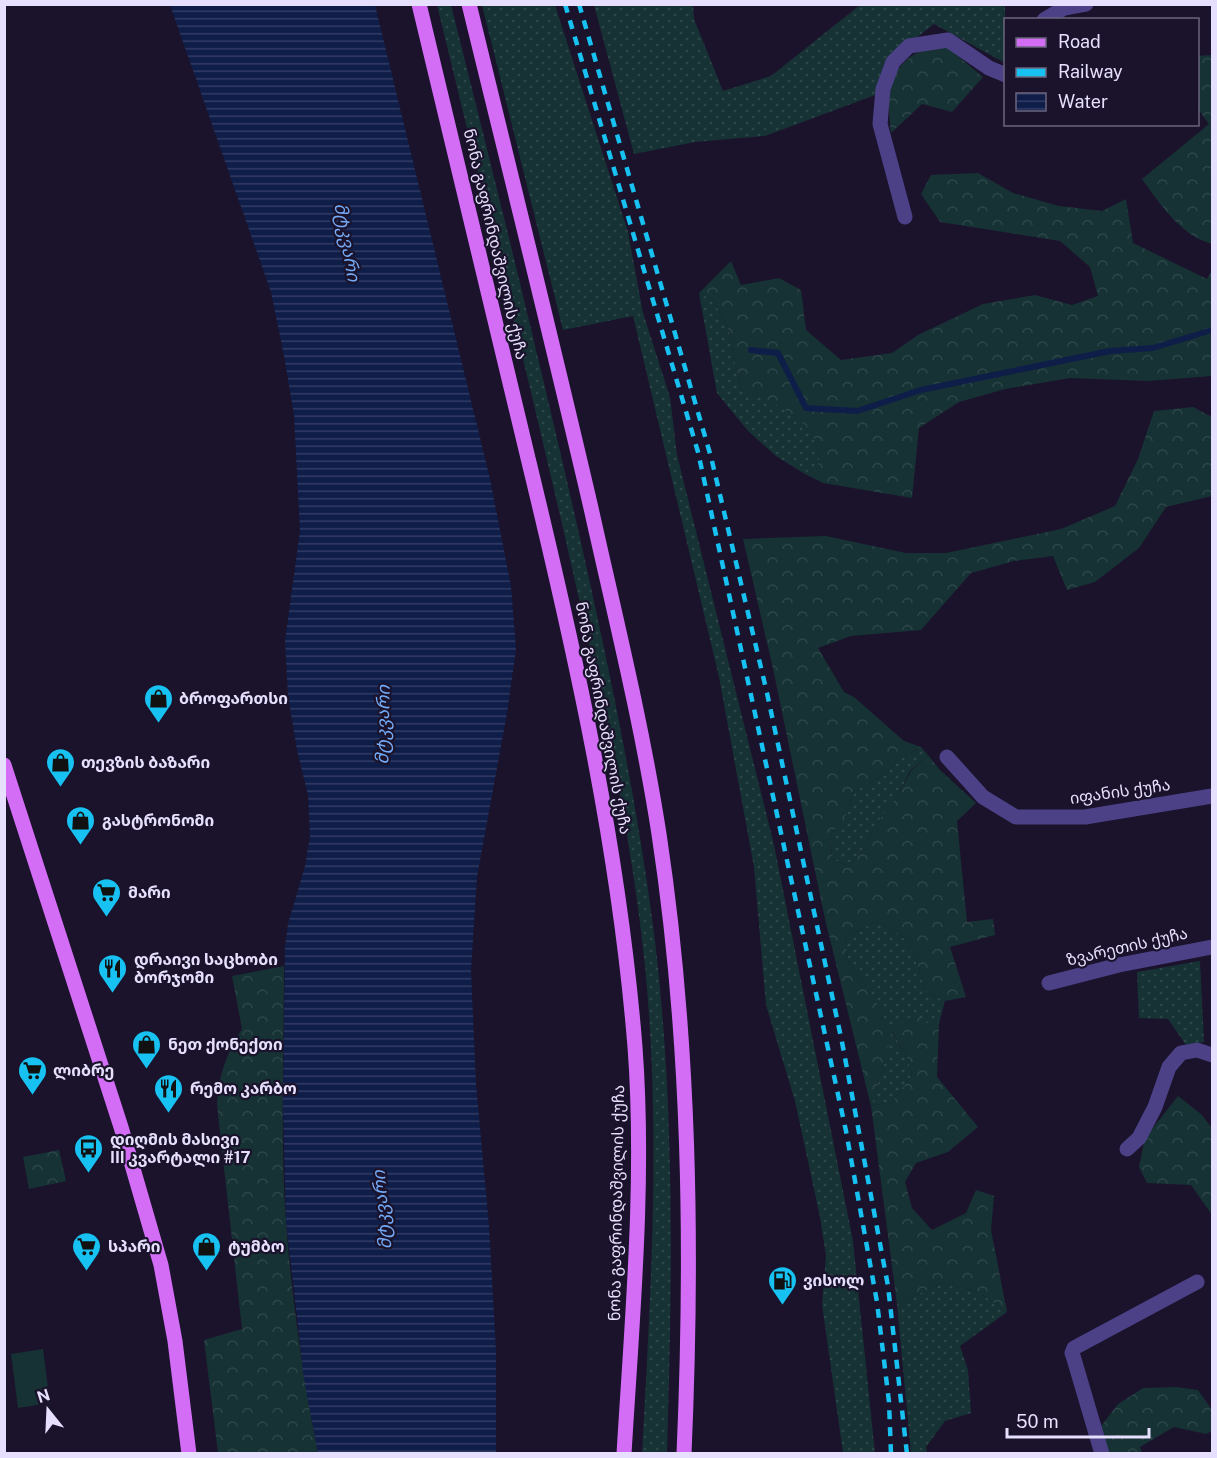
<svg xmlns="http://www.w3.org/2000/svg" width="1217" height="1458" viewBox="0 0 1217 1458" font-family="'Public Sans','Noto Sans Georgian',sans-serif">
<defs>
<pattern id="grass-dots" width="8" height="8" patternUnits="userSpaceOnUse" patternTransform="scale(1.5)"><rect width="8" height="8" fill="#163235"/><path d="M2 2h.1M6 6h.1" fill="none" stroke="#2d4649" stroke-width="1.8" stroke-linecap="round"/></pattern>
<pattern id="forest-crowns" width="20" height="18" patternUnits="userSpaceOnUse" patternTransform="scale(1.5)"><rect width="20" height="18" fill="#163235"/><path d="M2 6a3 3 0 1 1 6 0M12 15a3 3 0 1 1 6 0" fill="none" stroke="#2d4649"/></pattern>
<pattern id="water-rules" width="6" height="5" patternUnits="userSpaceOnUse" patternTransform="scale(1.5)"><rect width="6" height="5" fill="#0f1d49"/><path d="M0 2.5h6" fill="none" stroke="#323d64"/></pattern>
</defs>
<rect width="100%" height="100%" fill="#1a132b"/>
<!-- grass -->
<path fill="url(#grass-dots)" d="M437 5H451C495 179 538 354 578 529 610 672 640 813 657 958 675 1123 672 1288 667 1453H642C651 1291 661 1129 645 966 630 821 597 679 565 537 524 359 480 182 437 5Z
M482 5H555L628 232 643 313 670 397 677 455 774 845 853 1241 875 1453H843L822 1304 826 1256 820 1217 795 1101 766 1005 754 867 719 677 633 316 563 330Z
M594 5H693L694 19 723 91 771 76 860 5H1005V63L934 24 889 59 878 94 765 136 695 142 634 154Z
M699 293 713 300 728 328 741 390C767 400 802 412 814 439 817 446 818 455 820 462L805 474 776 456 748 431 717 393Z
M921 747 928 755 910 771 897 797 874 827 861 854 846 865 832 859 831 835 848 812 853 791 886 774 897 761Z
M878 921 903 937 915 957 926 992 945 1001 939 1023 891 1030 907 1057 912 1075 892 1102 871 1106 884 1065 870 990 848 961 845 937Z
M1200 961 1204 1042 1186 1045 1168 1019 1139 1018 1137 972Z
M942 1283 977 1291 1007 1312 960 1346 968 1370 971 1413 945 1421 926 1447 927 1453H911L897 1304Z"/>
<!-- forest -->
<path fill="url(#forest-crowns)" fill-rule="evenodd" d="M947 47 983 77 952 112 922 104 891 133C888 103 884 72 915 54 923 49 938 49 947 47Z
M1212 55V244C1180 235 1161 205 1142 179L1209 124 1198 109V56Z
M978 173 1013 193 1059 206 1102 211 1126 199 1133 243 1207 279 1212 270V376L1148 381 1070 378 1005 389 959 402 919 428 912 498 823 483 805 474 820 462C818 455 817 446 814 439 802 412 766 400 741 390L728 328 713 300 699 293 731 261 741 285 779 278 801 290 806 330 841 360 892 353 918 335 983 304 1035 295 1072 305 1098 296 1090 267 1060 241 940 222 921 194 931 175Z
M1193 407 1212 417V496L1166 507 1139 548 1095 582 1067 590 1053 556 1014 561 971 573 921 630 851 636 818 648 844 692 854 697 904 741 921 747 897 761 886 774 853 791 848 812 831 835 832 859 846 865 861 854 874 827 897 797 911 771 928 755 940 770 976 803 957 821 967 922 993 919 995 935 950 947 966 997 945 1001 926 992 915 957 903 937 878 921 845 937 848 961 870 990 891 1030 915 1014 925 1023H939L937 1077 978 1127 948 1152 916 1163 905 1182 912 1208 932 1230 966 1213 976 1190 994 1196 991 1230 1007 1312 977 1291 942 1283 897 1304 871 1106 825 919 772 664 743 539 826 536 906 553H946L1061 529 1115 506 1138 459 1154 411ZM892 1031 907 1057 912 1075 892 1102 871 1106 884 1065Z
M284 966C284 1052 280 1138 286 1223 292 1300 303 1377 318 1453H218L204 1340 242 1329 217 1105C219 1074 226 1055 242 1029L232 976Z
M1178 1096 1201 1114 1212 1128V1215L1191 1185 1147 1183 1139 1167 1145 1138Z
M59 1150 66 1181 29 1189 23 1157Z
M1176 1387 1198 1390 1212 1410V1431L1206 1434 1174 1427 1140 1447 1142 1453H1107L1098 1430 1118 1404 1143 1388Z"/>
<!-- pitch -->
<path fill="#163235" d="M43 1349 50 1403 18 1408 11 1354Z"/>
<!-- water -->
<path fill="url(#water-rules)" d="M170 5H375L490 479 511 586 516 649 507 713 477 877 471 970 476 1084 489 1226 496 1351V1453H318L304 1379 286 1222 283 1107 285 946 288 924 305 866 310 836 308 795 297 750 288 696 285 641 300 531 294 415 284 356 271 292Z"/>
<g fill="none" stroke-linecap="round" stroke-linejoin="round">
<!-- stream -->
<path stroke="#0f1d49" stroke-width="6" d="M751 350 778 353 806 408 857 411 921 390 1110 351 1153 348 1212 330"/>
<!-- minor -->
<path stroke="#4c4187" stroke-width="15" d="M1044 20 1064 8 1086 4
M905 217 880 124 883 89 893 62 909 46 948 40 989 68 1006 75
M947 757 983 797 1016 817H1085L1212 796
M1049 983 1119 965 1212 947
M1127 1149 1139 1138 1155 1107 1169 1067 1181 1053 1197 1050 1212 1055
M1102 1454 1074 1359 1072 1353 1074 1348 1197 1282"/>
<!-- major -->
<path stroke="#d36df6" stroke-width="15" d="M419 4C456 156 492 307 528 458 575 652 619 847 635 1047 645 1180 632 1320 624 1454
M469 4C510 172 552 340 591 508 615 616 642 724 659 834 690 1039 693 1247 684 1454
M4 765 121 1127 161 1265 175 1341 189 1454"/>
<!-- rail -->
<path stroke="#17c1f1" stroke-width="4.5" stroke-dasharray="9 8" stroke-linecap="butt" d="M565 4 698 452 846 1131 877 1302 889 1402 891 1454
M579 4 711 457 767 693 842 1042 888 1286 907 1454"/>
</g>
<!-- icons -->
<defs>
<symbol id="shop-pin" viewBox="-11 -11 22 30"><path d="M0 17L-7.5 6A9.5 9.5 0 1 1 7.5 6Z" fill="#17c1f1" stroke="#1a132b"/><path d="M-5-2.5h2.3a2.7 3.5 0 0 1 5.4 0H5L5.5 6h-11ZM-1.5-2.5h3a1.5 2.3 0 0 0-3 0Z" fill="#111"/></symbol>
<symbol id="supermarket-pin" viewBox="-11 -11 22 30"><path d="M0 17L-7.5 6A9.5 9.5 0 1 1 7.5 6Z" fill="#17c1f1" stroke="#1a132b"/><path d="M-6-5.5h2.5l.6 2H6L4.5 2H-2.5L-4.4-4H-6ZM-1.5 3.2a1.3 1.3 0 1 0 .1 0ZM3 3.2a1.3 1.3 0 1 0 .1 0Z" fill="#111"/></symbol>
<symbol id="restaurant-pin" viewBox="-11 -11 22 30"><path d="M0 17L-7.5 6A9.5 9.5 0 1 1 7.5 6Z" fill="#17c1f1" stroke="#1a132b"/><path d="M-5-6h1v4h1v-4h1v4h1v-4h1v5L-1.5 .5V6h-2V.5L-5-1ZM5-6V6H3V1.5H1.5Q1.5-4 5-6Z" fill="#111"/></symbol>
<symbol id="bus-pin" viewBox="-11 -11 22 30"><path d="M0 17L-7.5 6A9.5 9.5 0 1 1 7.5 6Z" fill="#17c1f1" stroke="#1a132b"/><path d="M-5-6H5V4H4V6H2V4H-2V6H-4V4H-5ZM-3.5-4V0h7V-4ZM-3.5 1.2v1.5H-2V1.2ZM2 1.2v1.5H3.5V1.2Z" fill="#111"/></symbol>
<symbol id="fuel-pin" viewBox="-11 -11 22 30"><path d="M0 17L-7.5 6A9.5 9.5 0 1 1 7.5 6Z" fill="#17c1f1" stroke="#1a132b"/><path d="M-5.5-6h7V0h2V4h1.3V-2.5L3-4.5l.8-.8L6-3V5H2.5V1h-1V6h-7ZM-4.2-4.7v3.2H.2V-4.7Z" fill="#111"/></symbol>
</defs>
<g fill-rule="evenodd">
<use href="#shop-pin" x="142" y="682" width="33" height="45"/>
<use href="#shop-pin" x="44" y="746" width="33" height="45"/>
<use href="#shop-pin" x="64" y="804" width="33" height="45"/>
<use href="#supermarket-pin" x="90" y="876" width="33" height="45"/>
<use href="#restaurant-pin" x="96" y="952" width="33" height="45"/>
<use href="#shop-pin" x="130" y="1028" width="33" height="45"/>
<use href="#supermarket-pin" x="16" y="1054" width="33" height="45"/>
<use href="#restaurant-pin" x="152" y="1072" width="33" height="45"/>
<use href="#bus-pin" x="72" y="1132" width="33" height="45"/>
<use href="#supermarket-pin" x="70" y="1230" width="33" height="45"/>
<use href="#shop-pin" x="190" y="1230" width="33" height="45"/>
<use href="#fuel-pin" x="766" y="1264" width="33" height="45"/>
</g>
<g text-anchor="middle" stroke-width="4.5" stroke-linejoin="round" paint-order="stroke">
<!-- street labels -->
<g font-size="16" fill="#e6dffd" stroke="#1a132b">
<text transform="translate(496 244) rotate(77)" y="6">ნონა გაფრინდაშვილის ქუჩა</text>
<text transform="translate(604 718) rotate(79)" y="6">ნონა გაფრინდაშვილის ქუჩა</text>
<text transform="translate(1120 791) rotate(-8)" y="6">იფანის ქუჩა</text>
<text transform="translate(1127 946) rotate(-13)" y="6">ზვარეთის ქუჩა</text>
<text transform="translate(616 1203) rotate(-89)" y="6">ნონა გაფრინდაშვილის ქუჩა</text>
</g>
<!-- poi labels -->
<g font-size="16" font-weight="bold" fill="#e6dffd" stroke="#1a132b" text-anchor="start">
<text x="179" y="704">ბროფართსი</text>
<text x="81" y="768">თევზის ბაზარი</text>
<text x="102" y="826">გასტრონომი</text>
<text x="128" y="898">მარი</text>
<text x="134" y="965">დრაივი საცხობი<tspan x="134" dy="18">ბორჯომი</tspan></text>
<text x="168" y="1050">ნეთ ქონექთი</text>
<text x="53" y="1076">ლიბრე</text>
<text x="190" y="1094">რემო კარბო</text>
<text x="110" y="1145">დიღმის მასივი<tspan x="110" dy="18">III კვარტალი #17</tspan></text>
<text x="108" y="1252">სპარი</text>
<text x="228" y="1252">ტუმბო</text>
<text x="803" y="1286">ვისოლ</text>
</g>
<!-- water labels -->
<g font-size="18" font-style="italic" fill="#74aaf7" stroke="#1a132b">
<text transform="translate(347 242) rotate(80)" y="6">მტკვარი</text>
<text transform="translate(383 725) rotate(-89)" y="6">მტკვარი</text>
<text transform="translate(382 1210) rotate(-95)" y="6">მტკვარი</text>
</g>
</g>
<!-- border -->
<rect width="1217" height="1458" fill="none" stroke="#e6dffd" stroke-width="12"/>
<!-- legend -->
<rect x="1004" y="18" width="195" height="108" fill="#1a132b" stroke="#6c657f" stroke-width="1.5"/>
<rect x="1016" y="38" width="30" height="9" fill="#d36df6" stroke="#6c657f" stroke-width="1.5"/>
<text x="1058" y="48" font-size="18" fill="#e6dffd">Road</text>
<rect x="1016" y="68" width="30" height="9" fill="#17c1f1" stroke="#6c657f" stroke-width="1.5"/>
<text x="1058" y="78" font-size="18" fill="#e6dffd">Railway</text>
<rect x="1016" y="93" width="30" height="18" fill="url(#water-rules)" stroke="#6c657f" stroke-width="1.5"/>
<text x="1058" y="108" font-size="18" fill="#e6dffd">Water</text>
<!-- north arrow -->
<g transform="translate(48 1410) rotate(342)" stroke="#1a132b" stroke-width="4.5" paint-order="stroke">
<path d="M0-4.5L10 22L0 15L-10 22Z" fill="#e6dffd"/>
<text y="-9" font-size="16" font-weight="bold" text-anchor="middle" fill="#e6dffd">N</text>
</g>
<!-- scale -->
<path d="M1007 1428v9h142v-9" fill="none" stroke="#e6dffd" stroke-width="3"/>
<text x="1016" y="1428" font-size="18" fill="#e6dffd" stroke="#1a132b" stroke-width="4.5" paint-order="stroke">50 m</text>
</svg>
